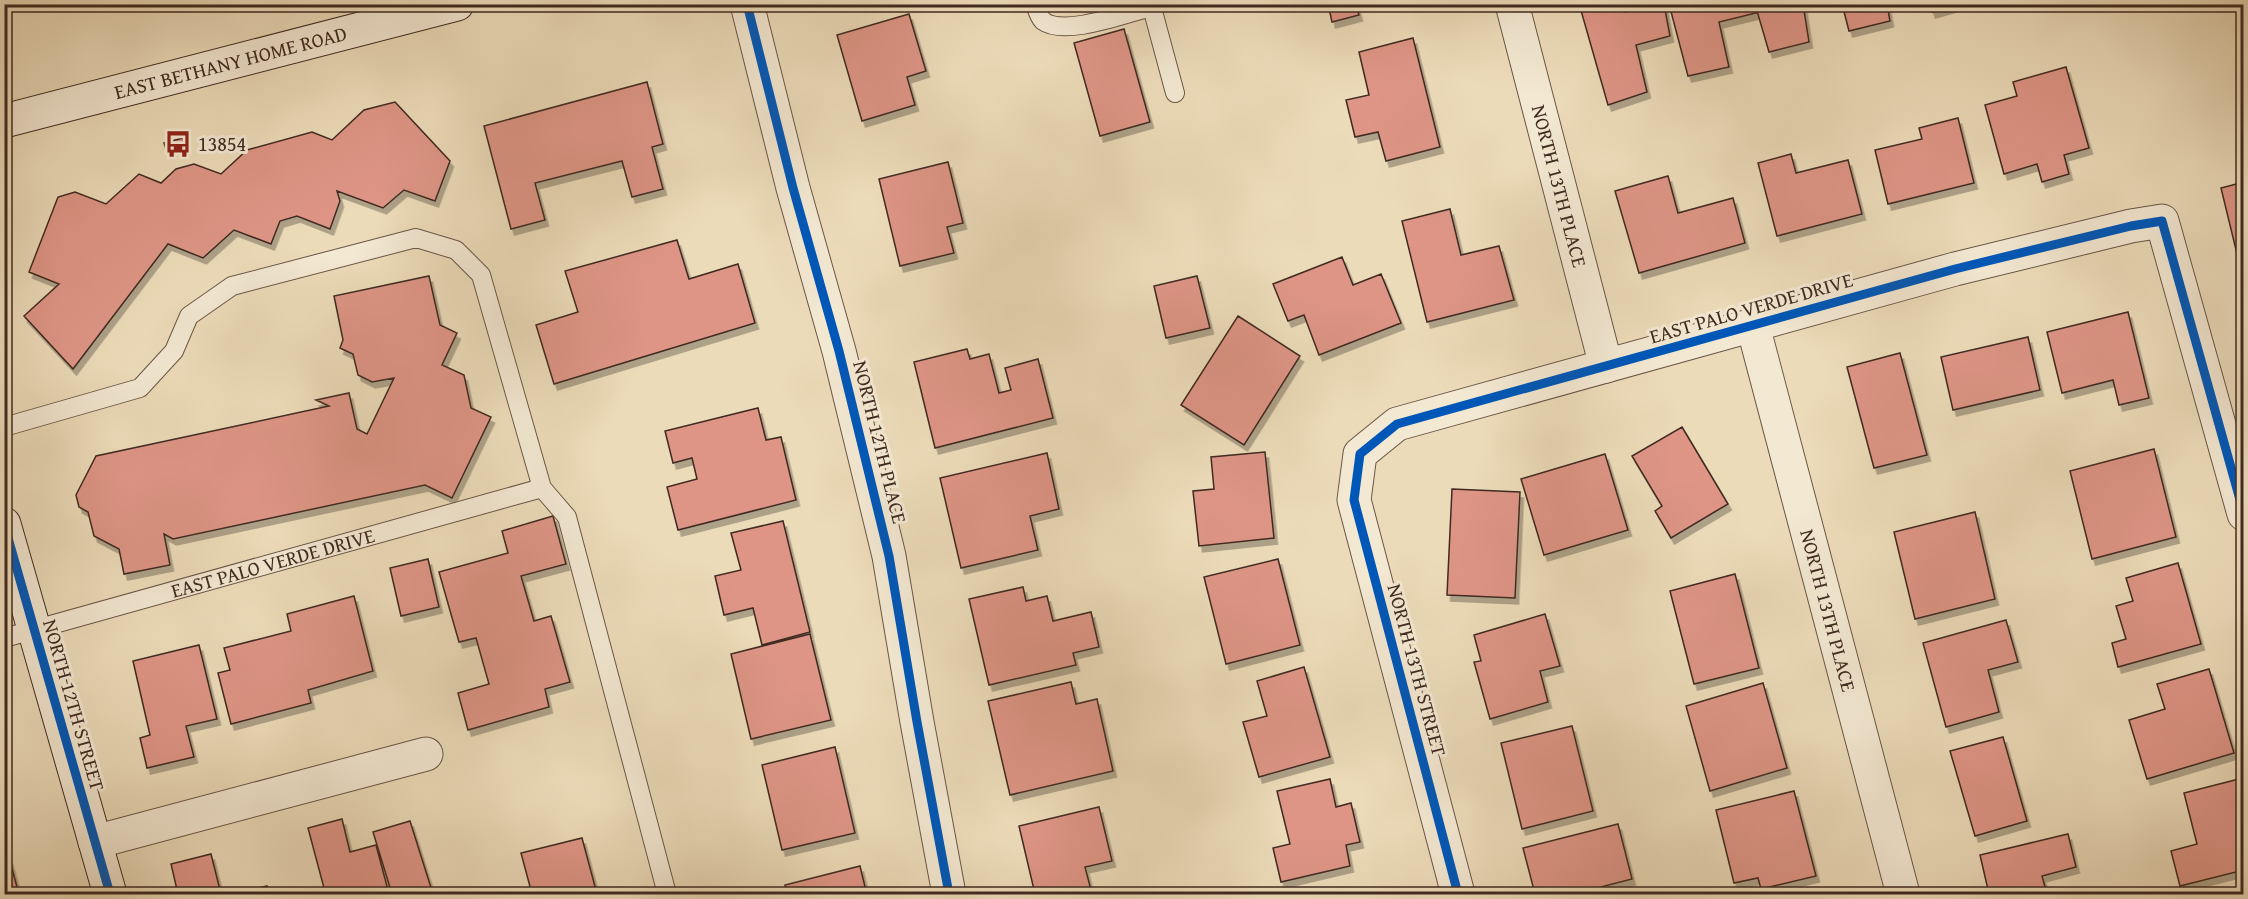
<svg xmlns="http://www.w3.org/2000/svg" width="2248" height="899" viewBox="0 0 2248 899" font-family="'Gentium Book Plus',serif">
<defs>
<filter id="shadow"><feDropShadow dx="3.5" dy="6" stdDeviation="0" flood-color="#0004"/></filter>
</defs>
<rect width="100%" height="100%" fill="#ecdbb9"/>
<filter id="stains"><feTurbulence type="fractalNoise" baseFrequency=".00333" numOctaves="4"/><feColorMatrix values="0 0 0 0 .2 0 0 0 0 .09 0 0 0 0 .02 0 0 0 .5 -.17"/></filter>
<radialGradient id="worn" r=".72"><stop offset=".6" stop-color="#630" stop-opacity="0"/><stop offset="1" stop-color="#630" stop-opacity=".3"/></radialGradient>
<!-- building -->
<path fill="#de9586" stroke="#3f2a21" stroke-width="1.5" filter="url(#shadow)" d="M1328 4H1356L1359 15 1332 22Z
M1589 4H1622L1625 12 1664 4 1670 36 1636 45 1647 92 1608 105 1580 7Z
M1669 4H1753L1756 13 1719 22 1729 67 1688 76Z
M1755 4H1803L1809 42 1769 52Z
M1842 4H1887L1890 21 1849 31Z
M1929 4H1960L1932 12Z
M909 14 926 71 907 77 915 105 862 121 837 35Z
M1124 29 1150 122 1100 136 1074 43Z
M1413 38 1440 147 1386 161 1378 132 1355 137 1346 100 1369 95 1359 52Z
M2066 67 2089 148 2064 155 2069 174 2042 182 2037 164 2004 174 1985 105 2017 96 2013 82Z
M647 82 663 144 652 147 663 189 632 197 622 161 535 183 545 220 511 229 484 126Z
M395 102 450 161 435 201 404 190 383 208 337 191 340 201 330 229 297 216 280 221 271 244 234 230 203 258 168 244 73 369 24 316 59 284 29 272 58 197 75 192 106 204 139 174 161 183 176 169 194 164 221 174 247 150 312 132 332 140 364 110Z
M1958 118 1974 183 1888 204 1875 150 1922 139 1919 128Z
M183 138 184 144 166 149 164 143Z
M1791 154 1796 173 1848 160 1862 214 1777 236 1758 163Z
M948 162 963 223 947 227 954 253 900 266 879 179Z
M1668 176 1678 213 1733 198 1745 243 1639 273 1615 191Z
M2244 182V257L2238 258 2221 188Z
M1450 209 1461 255 1499 246 1514 300 1427 322 1402 221Z
M677 240 689 279 738 264 755 323 554 384 536 325 578 312 565 271Z
M1342 257 1353 285 1381 274 1401 323 1319 355 1304 315 1288 321 1273 284Z
M429 276 440 325 457 333 442 365 464 375 471 408 491 417 452 498 425 485 173 539 164 534 170 565 124 574 119 549 94 536 88 512 79 507 76 495 96 456 329 406 316 400 349 393 357 429 367 434 394 378 372 382 358 375 353 354 340 348 343 340 334 296Z
M1197 276 1210 328 1166 338 1154 286Z
M2128 312 2149 398 2119 405 2113 380 2062 393 2047 332Z
M1238 316 1300 356 1244 445 1181 405Z
M2028 337 2040 390 1953 410 1941 357Z
M967 349 970 359 989 354 999 393 1011 390 1005 368 1038 359 1053 418 935 448 914 362Z
M1900 353 1927 455 1874 468 1847 367Z
M758 408 766 440 781 437 796 500 678 530 667 487 697 479 692 458 673 463 665 431Z
M1682 427 1728 504 1671 538 1655 511 1662 506 1632 456Z
M2154 449 2176 537 2092 559 2070 471Z
M1265 452 1274 538 1199 546 1193 491 1214 489 1211 457Z
M1047 453 1059 509 1030 516 1038 550 961 568 940 478Z
M1605 454 1628 530 1544 555 1521 479Z
M1452 489 1520 492 1515 598 1447 595Z
M1975 512 1995 599 1915 619 1894 532Z
M553 516 566 564 521 576 534 621 551 616 570 682 545 689 549 707 468 730 458 693 489 684 476 638 459 642 439 572 508 553 502 531Z
M783 521 810 632 762 645 753 608 724 615 715 576 741 570 731 533Z
M428 559 439 607 401 616 390 568Z
M1278 559 1300 645 1226 664 1204 577Z
M2178 563 2201 644 2118 667 2112 643 2126 639 2116 606 2133 601 2126 578Z
M1735 574 1759 668 1694 684 1670 591Z
M1023 587 1026 601 1047 596 1053 621 1091 612 1099 647 1073 653 1076 665 989 685 969 599Z
M354 596 373 671 308 690 311 703 231 724 218 673 230 670 224 648 291 631 287 614Z
M1545 614 1560 666 1540 671 1548 702 1490 719 1474 662 1481 661 1474 635Z
M2006 620 2018 662 1988 670 1999 712 1946 727 1923 643Z
M810 634 831 720 751 739 731 654Z
M199 645 217 719 186 726 194 757 147 768 140 738 150 735 133 661Z
M1304 667 1330 757 1259 777 1243 722 1267 716 1257 681Z
M2209 669 2234 753 2147 779 2129 720 2165 709 2157 684Z
M1071 682 1076 704 1097 699 1113 771 1010 795 988 701Z
M1763 683 1787 768 1710 791 1686 706Z
M1572 726 1593 811 1522 829 1501 743Z
M2003 737 2027 821 1975 836 1950 751Z
M835 747 855 833 782 850 762 765Z
M1330 779 1336 807 1351 803 1360 842 1346 845 1350 866 1281 882 1273 848 1290 844 1277 791Z
M2239 779 2244 798V870L2180 886 2171 851 2197 844 2184 793Z
M1794 791 1816 876 1761 889 1758 878 1734 883 1716 810Z
M1099 807 1112 861 1085 867 1092 894H1035L1019 826Z
M342 819 350 852 376 845 389 894H301L324 888 308 828Z
M410 821 433 894H392L373 832Z
M1618 824 1632 879 1589 890 1590 894H1535L1523 848Z
M2068 834 2076 867 2042 876 2047 894H1989L1980 855Z
M582 838 597 894H529H532L521 853Z
M211 854 221 894H178L171 864Z
M9 858 19 894H4V859Z
M860 866 866 891 875 888 877 894H787L785 885Z
M267 886 270 894H235Z"/>
<g fill="none" stroke-linecap="round" stroke-linejoin="round">
<defs>
<g id="lane">
<path d="M1035 4C1037 10 1039 17 1043 21 1065 37 1126 13 1151 7"/>
<path d="M1151 4 1175 93"/>
<path d="M4 427 140 388 174 351 189 316 232 286 416 238 456 250 481 275 542 488 567 517 667 894"/>
<path id="s1" d="M4 638 542 488"/>
</g>
<g id="street">
<path d="M747 4 793 188 839 351 889 556 917 722 949 894"/>
<path id="s2" d="M1512 4 1606 366"/>
<path id="s3" d="M1753 326 1903 894"/>
<path d="M95 842 426 754"/>
<path d="M1458 894 1354 500 1360 454 1397 424 1955 269 2131 226 2162 221 2244 514"/>
</g>
<g id="secondary">
<path id="s4" d="M4 121 457 4"/>
<path d="M4 524 110 894"/>
</g>
</defs>
<!-- lane casing -->
<use href="#lane" stroke="#6a5647" stroke-width="20"/>
<!-- street casing -->
<use href="#street" stroke="#6a5647" stroke-width="35"/>
<!-- secondary casing -->
<use href="#secondary" stroke="#3f2a21" stroke-width="35"/>
<!-- lane -->
<use href="#lane" stroke="#f3e8d2" stroke-width="18"/>
<!-- street -->
<use href="#street" stroke="#f3e8d2" stroke-width="33"/>
<!-- secondary -->
<use href="#secondary" stroke="#f3e8d2" stroke-width="33"/>
<defs>
<path id="cycleway" d="M747 4 793 188 839 351 889 556 917 722 949 894
M4 524 110 894
M1458 894 1354 500 1360 454 1397 424 1955 269 2131 226 2162 221 2244 514"/>
</defs>
<!-- cycleway casing -->
<use href="#cycleway" stroke="#f3e8d2" stroke-width="13"/>
<!-- cycleway -->
<use href="#cycleway" stroke="#0057b8" stroke-width="9"/>
</g>
<!-- icons -->
<defs>
<symbol id="bus-bare" viewBox="-9 -9 18 18"><path d="M-5-6H5V4H4V6H2V4H-2V6H-4V4H-5ZM-3.5-4V0h7V-4ZM-3.5 1.2v1.5H-2V1.2ZM2 1.2v1.5H3.5V1.2Z" fill="#8f2418" stroke="#f3e8d2" stroke-width="2.5" paint-order="stroke"/></symbol>
</defs>
<g fill-rule="evenodd">
<use href="#bus-bare" x="159" y="125" width="38" height="38"/>
</g>
<g text-anchor="middle" stroke-width="6" stroke-linejoin="round" paint-order="stroke">
<!-- street labels -->
<g font-size="20" fill="#3f2a21" stroke="#f3e8d2">
<text dy="7" stroke="none"><textPath href="#s4" startOffset="234">EAST BETHANY HOME ROAD</textPath></text>
<text dy="7" stroke="none"><textPath href="#s2" startOffset="188">NORTH 13TH PLACE</textPath></text>
<text transform="translate(1751 308) rotate(-16)" y="7">EAST PALO VERDE DRIVE</text>
<text transform="translate(880 442) rotate(76)" y="7">NORTH 12TH PLACE</text>
<text dy="7" stroke="none"><textPath href="#s1" startOffset="279">EAST PALO VERDE DRIVE</textPath></text>
<text dy="7" stroke="none"><textPath href="#s3" startOffset="294">NORTH 13TH PLACE</textPath></text>
<text transform="translate(1417 670) rotate(75)" y="7">NORTH 13TH STREET</text>
<text transform="translate(74 705) rotate(74)" y="7">NORTH 12TH STREET</text>
</g>
<!-- poi labels -->
<g font-size="20" fill="#3f2a21" stroke="#f3e8d2" text-anchor="start">
<text x="198" y="151">13854</text>
</g>
</g>
<!-- margin -->
<rect width="2248" height="899" fill="none" stroke="#ecdbb9" stroke-width="24"/>
<rect x="6" y="6" width="2236" height="887" fill="none" stroke="#3f2a21" stroke-width="3"/>
<rect x="12" y="12" width="2224" height="875" fill="none" stroke="#3f2a21" stroke-width="1.5"/>
<rect width="100%" height="100%" filter="url(#stains)"/>
<rect width="100%" height="100%" fill="url(#worn)"/>
</svg>
